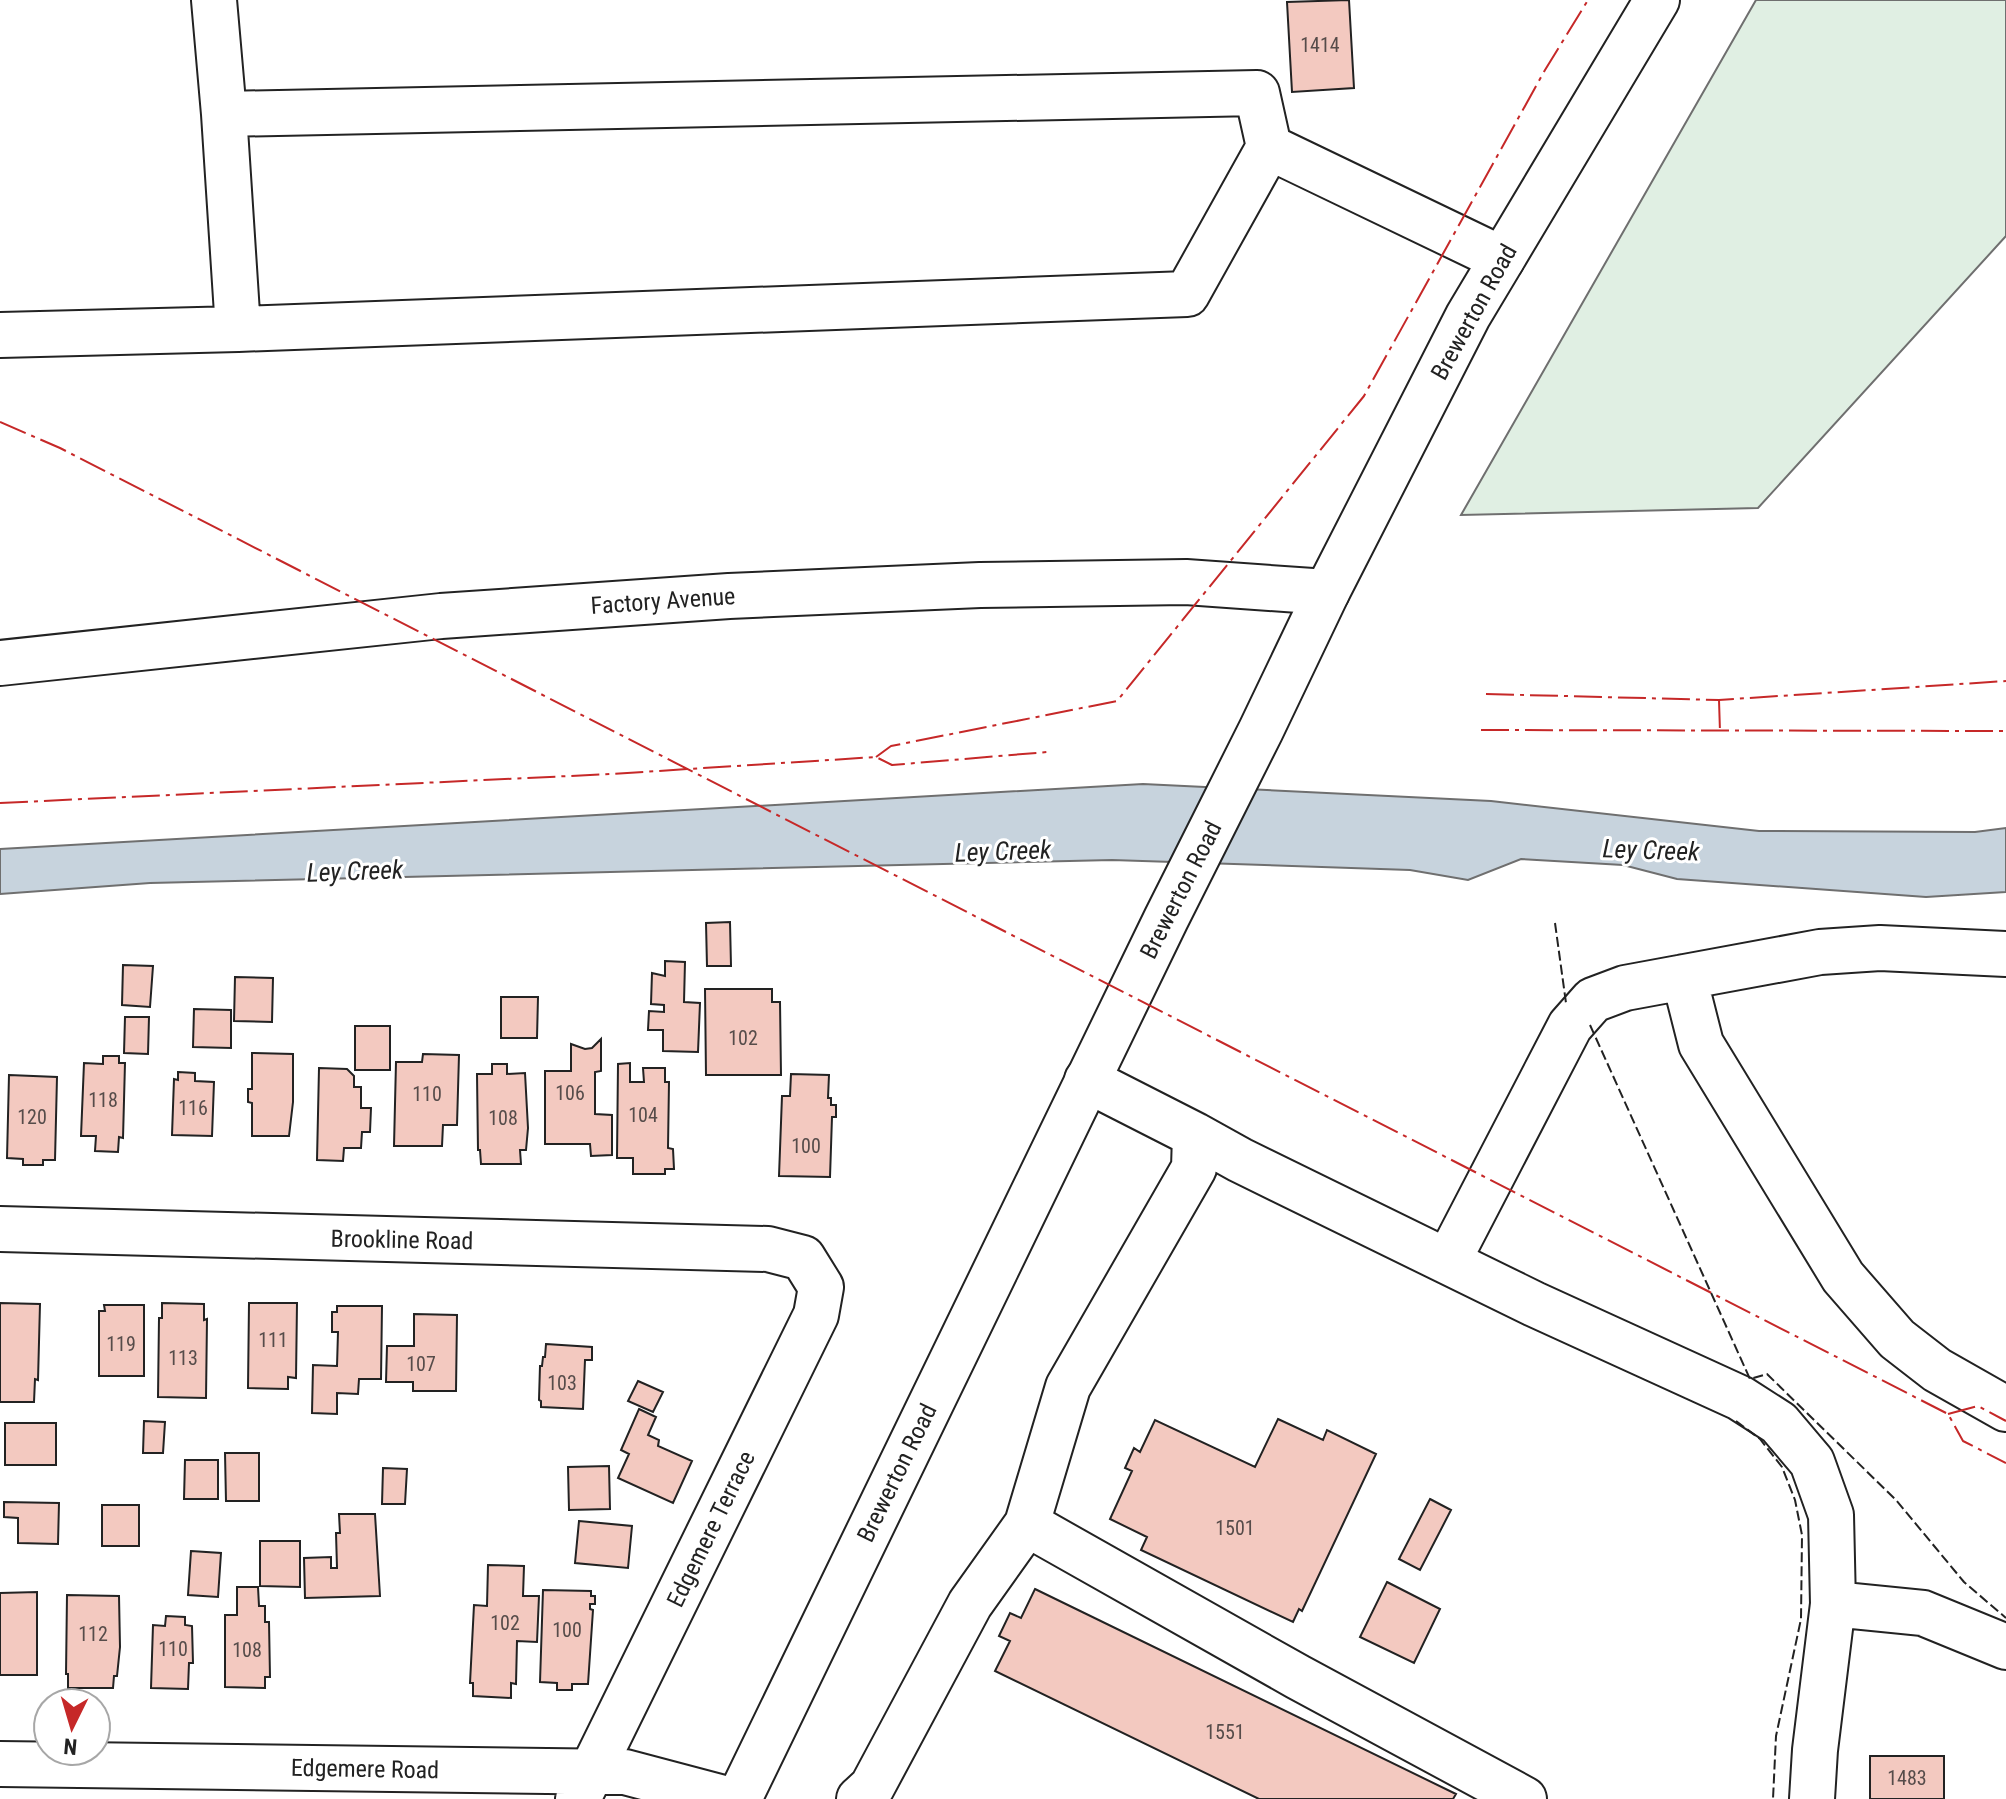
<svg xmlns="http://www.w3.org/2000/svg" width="2006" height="1799" viewBox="0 0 2006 1799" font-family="'Roboto Condensed',sans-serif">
<rect width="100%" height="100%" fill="#fff"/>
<!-- green -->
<path fill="#e0efe3" stroke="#6f6f6f" stroke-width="2" d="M1756 0H2006V236L1758 508 1461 515Z"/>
<!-- water -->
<path fill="#c7d3dd" stroke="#6f6f6f" stroke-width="2" d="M1143 784 1491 801 1759 831 1975 832 2006 828V892L1926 897 1677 879 1623 865 1521 859 1468 880 1410 870 1112 860 150 883 0 894V849Z"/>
<!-- building -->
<path fill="#f3c9c0" stroke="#222" stroke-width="2" d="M1349 0 1354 88 1292 92 1287 2Z
M730 922 731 966H707L706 923Z
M665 961 685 962 684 1002 700 1003 698 1052 663 1051V1030H648L649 1011 664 1012V1005L651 1004 652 973 665 976Z
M123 965 153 966 150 1007 122 1005Z
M235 977 273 978 272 1022 234 1021Z
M705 989H772V1002H780L781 1075H706Z
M501 997H538L537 1038H501Z
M194 1009 231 1010V1048L193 1047Z
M125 1017H149L148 1054 124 1053Z
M355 1026H390V1070H355Z
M601 1039V1071L595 1072V1114L612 1115V1155L591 1156 590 1144H545V1071H571V1044L585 1049 592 1048Z
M252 1053 293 1054V1102L289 1136H252V1103L248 1102V1089H252Z
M423 1054 459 1055 457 1125H443L442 1146H394L396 1062H422Z
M103 1056H119V1063H125L123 1138 119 1137 118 1152 95 1151 96 1136H81L84 1063 103 1064Z
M630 1063V1082H644L643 1068H665V1082H669L668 1148 673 1149 674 1169H665V1174H633V1158H617L618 1064Z
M492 1064H507V1074L525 1073 528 1128 526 1150H520L521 1164H481L480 1150H478L477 1074H492Z
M319 1068 347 1069 354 1076V1087H361V1108H371L370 1132H362L361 1148H344L343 1161 317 1160Z
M178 1072 195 1073V1081L214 1082 212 1136 172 1135 174 1079 178 1080Z
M791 1074 829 1075 828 1098H831V1105H836V1117H832L830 1177 779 1176 782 1096H790Z
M9 1075 57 1077 55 1160H43V1165H23V1159L7 1158Z
M0 1303 40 1304 38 1380 35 1379 34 1402H0Z
M162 1303 204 1304V1320L207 1319 206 1398 158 1397 159 1318H162Z
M249 1303H297L296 1378 288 1377V1389L248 1388Z
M104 1305H144V1376H99V1311H105Z
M337 1306H382L381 1379H359L358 1394 337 1393V1414L312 1413 313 1365 337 1366 338 1332H332V1312H337Z
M414 1314 457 1315 456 1391H413V1382H386L387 1346H414Z
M546 1344 592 1347V1360H585L583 1409 541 1407V1401L539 1400 540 1366H542L543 1357H545Z
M638 1381 663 1392 653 1412 628 1401Z
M639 1409 656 1417 648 1435 659 1440 658 1446 692 1461 673 1503 618 1478 629 1454 621 1450Z
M1278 1419 1323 1440 1327 1430 1376 1454 1302 1611 1299 1609 1293 1622 1141 1550 1147 1537 1110 1519 1132 1471 1125 1468 1134 1448 1140 1452 1155 1420 1255 1467Z
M144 1421 165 1422 163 1453H143Z
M5 1423H56V1465H5Z
M225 1453H259V1501H226Z
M185 1460H218V1499H184Z
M609 1466 610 1509 569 1510 568 1467Z
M383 1468 407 1469 405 1504H382Z
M1430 1499 1451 1510 1420 1570 1399 1559Z
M4 1502 59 1503 58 1544 18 1543V1518L4 1517Z
M102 1505H139V1546H102Z
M339 1514H375L380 1596 305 1598 304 1558 331 1557V1568H337L336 1533H340Z
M579 1521 632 1526 628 1568 575 1563Z
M260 1541H300V1587L260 1586Z
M191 1551 221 1553 218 1597 188 1595Z
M488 1565 524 1566 523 1596H539L537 1642 517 1641 516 1684 511 1683V1698L473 1696V1683H470L474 1605 487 1606Z
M1387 1582 1440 1609 1414 1663 1360 1637Z
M237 1587H258L259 1606H265V1622H269L270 1677H265V1688L225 1687V1615H237Z
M1035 1589 1456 1794 1453 1799H1259L995 1671 1010 1641 999 1636 1010 1613 1021 1618Z
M543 1590 591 1591V1596H595V1604H590V1609L593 1610 588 1684H572V1690H557V1683L540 1682Z
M37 1592V1675H0V1593Z
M67 1595 119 1596 120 1647 117 1676H114L113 1688H68V1674H66Z
M166 1616 185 1617V1625L192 1626 193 1663H189L188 1689 151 1688 153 1625 165 1626Z
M1870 1756H1944V1799H1870Z"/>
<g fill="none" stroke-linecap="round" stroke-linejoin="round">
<defs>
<path id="minor" d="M214 0 224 114
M1257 93 1269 147 1187 294 238 329 224 114Z
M1269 147 1502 259
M0 335 238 329
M0 663 441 616 729 596 980 585 1186 582 1327 592
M1684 977 1701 1044 1843 1277 1897 1339 1937 1370 2006 1409
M1195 1135 1240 1160 1534 1304 1740 1398 1779 1423 1812 1462 1831 1515 1833 1604 1815 1750 1812 1799
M0 1229 768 1249 803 1258 821 1287 816 1315 578 1799
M1448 1261 1570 1026 1593 1000 1625 988 1820 952 1880 948 2006 954
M1027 1524 1068 1387 1194 1168 1195 1135 1087 1080
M1833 1604 1923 1613 2006 1647
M0 1764 625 1772 727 1799
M859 1799 872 1787 970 1604 1027 1524 1298 1677 1524 1799"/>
<path id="major" d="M739 1799 1166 919 1261 730 1327 592 1468 316 1657 0"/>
</defs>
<!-- minor casing -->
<use href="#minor" stroke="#222" stroke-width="48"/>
<!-- major casing -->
<use href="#major" stroke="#222" stroke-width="48"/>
<!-- minor -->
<use href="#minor" stroke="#fff" stroke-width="44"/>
<!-- major -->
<use href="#major" stroke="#fff" stroke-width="44"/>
<!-- fence -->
<path stroke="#222" stroke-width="2" stroke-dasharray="10 4" stroke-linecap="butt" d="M1555 923 1566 1003
M1590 1025 1750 1379 1767 1374 1896 1500 1964 1582 2006 1618
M1736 1421 1760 1439 1782 1467 1795 1500 1802 1535 1801 1619 1776 1736 1773 1799"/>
<!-- power -->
<path stroke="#c62828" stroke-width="2" stroke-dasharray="28 6 4 6" stroke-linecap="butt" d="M0 422 60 448 1948 1414 1963 1441 2006 1463
M1486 694 1719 700 2006 681
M1719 700 1720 732
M1481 730 2006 731
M876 757 891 746 1117 701 1364 396 1545 70 1588 0
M0 803 611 774 876 757 892 765 1047 752
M1948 1414 1978 1406 2006 1421"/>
</g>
<g text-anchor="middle" stroke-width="6" stroke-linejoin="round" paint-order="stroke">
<!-- number labels -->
<g font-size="20" fill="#564c4a">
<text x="1320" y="52">1414</text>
<text x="743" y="1045">102</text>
<text x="570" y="1100">106</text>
<text x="427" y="1101">110</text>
<text x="103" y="1107">118</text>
<text x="193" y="1115">116</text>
<text x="643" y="1122">104</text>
<text x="32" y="1124">120</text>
<text x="503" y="1125">108</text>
<text x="806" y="1153">100</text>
<text x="273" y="1347">111</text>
<text x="121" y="1351">119</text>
<text x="183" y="1365">113</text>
<text x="421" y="1371">107</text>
<text x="562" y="1390">103</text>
<text x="1235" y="1535">1501</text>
<text x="505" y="1630">102</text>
<text x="567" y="1637">100</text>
<text x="93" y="1641">112</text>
<text x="173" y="1656">110</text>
<text x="247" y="1657">108</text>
<text x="1225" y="1739">1551</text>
<text x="1907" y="1785">1483</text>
</g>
<!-- street labels -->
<g font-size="24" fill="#222" stroke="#fff">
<text transform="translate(1474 312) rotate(-61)" y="8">Brewerton Road</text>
<text transform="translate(663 601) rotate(-4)" y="8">Factory Avenue</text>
<text transform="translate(1181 890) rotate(-63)" y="8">Brewerton Road</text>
<text transform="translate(402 1240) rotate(1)" y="8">Brookline Road</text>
<text transform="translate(897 1473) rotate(-64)" y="8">Brewerton Road</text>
<text transform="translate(711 1529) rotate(-64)" y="8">Edgemere Terrace</text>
<text transform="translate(365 1769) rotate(1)" y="8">Edgemere Road</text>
</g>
<!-- water labels -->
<g font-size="26" font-style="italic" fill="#222" stroke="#fff">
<text transform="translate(1651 850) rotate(2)" y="9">Ley Creek</text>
<text transform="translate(1003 851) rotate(-2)" y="9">Ley Creek</text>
<text transform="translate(355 871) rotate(-2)" y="9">Ley Creek</text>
</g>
</g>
<!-- north arrow -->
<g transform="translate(72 1727) rotate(185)"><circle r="38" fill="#ffffff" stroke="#a7a7a7" stroke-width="2"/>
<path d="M0-6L14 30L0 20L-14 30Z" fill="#c62828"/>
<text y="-12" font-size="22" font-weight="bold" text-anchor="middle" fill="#222222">N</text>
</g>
</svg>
